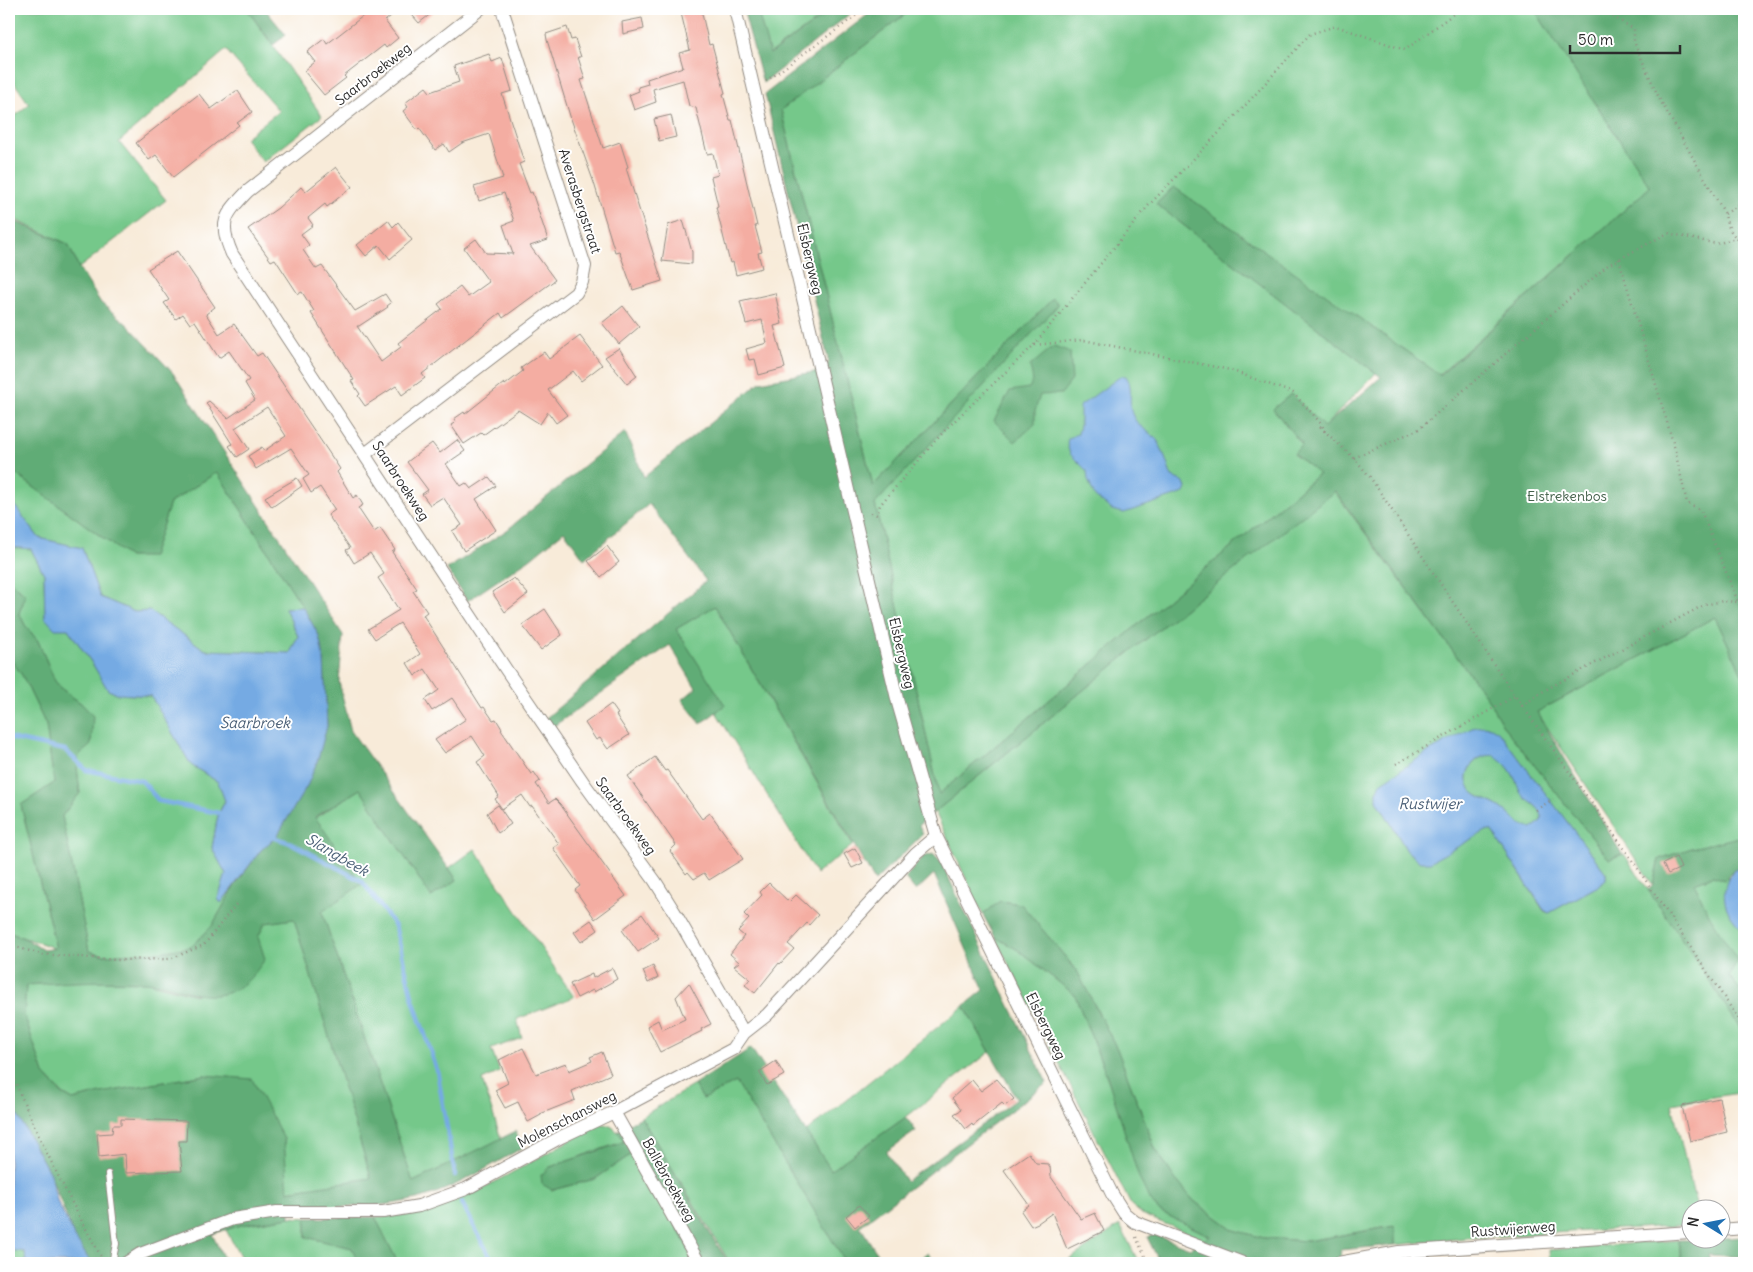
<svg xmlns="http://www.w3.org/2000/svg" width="1753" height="1272" viewBox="0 0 1753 1272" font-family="Delius,sans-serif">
<rect width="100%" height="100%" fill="#fff"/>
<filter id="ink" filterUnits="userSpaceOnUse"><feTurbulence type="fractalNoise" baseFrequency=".02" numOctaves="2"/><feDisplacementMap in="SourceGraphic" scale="10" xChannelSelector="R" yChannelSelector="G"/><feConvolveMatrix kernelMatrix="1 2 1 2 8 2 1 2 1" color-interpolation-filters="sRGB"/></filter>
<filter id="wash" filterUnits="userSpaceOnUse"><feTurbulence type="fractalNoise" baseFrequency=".0096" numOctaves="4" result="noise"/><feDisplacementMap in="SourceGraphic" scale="20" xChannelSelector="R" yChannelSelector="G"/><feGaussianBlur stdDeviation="1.12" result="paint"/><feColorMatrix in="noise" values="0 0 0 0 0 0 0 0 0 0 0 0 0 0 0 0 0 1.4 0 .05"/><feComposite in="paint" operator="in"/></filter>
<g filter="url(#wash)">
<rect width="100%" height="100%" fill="#f8ebd9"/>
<!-- green -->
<path fill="#75c88a" stroke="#507a5a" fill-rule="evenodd" d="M9 9H247L322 116 263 162 245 138 279 111 226 50 119 142 166 200 79 268 68 244 9 217V121L29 104 9 75Z
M757 9H833L769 54Z
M912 9H1534L1650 187 1439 375 1173 187 1156 204 1376 373 1324 427 1291 394 1273 409 1302 445 1294 455 1320 473 1161 605 939 794 875 504 1058 304 1053 298 873 486 781 110Z
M9 469 129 557 152 556 170 503 217 472 303 607 285 608 298 636 290 653 205 650 150 611 135 612 100 597 82 548 39 538 12 502 9 493Z
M1334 491 1488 699 1504 727 1609 859 1624 854 1690 951 1744 1034V1092L1672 1104 1697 1209 1690 1210V1225L1467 1238 1395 1245 1394 1226 1307 1241 1264 1238 1234 1230 1194 1201 1175 1179 1155 1148 1117 1049 1077 971 1021 904 1000 901 983 915 935 812 1136 647ZM1498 731 1606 873V880L1600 885 1549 913 1544 911 1492 831 1488 830 1420 862 1407 851 1377 800Z
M9 547 31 549 44 574 45 618 68 629 92 663 108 690 118 694 151 696 191 765 218 782 225 800 218 815 212 848 226 874 218 899 221 903 234 887 212 926 191 947 160 952 104 955 89 951 62 816 80 793 77 768 82 704 63 690 55 681 38 641 25 625 19 613 26 595 9 580Z
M715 606 853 845 816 874 716 712 724 705 676 629Z
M1715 617 1744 678V836L1692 848 1659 859 1653 885 1537 712Z
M9 657 22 675 46 725 54 783 21 805 56 949C41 942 24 939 9 932Z
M1494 755C1504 761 1509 768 1515 778 1518 784 1519 792 1523 796 1529 802 1541 807 1542 816 1542 822 1536 825 1532 828 1517 826 1512 815 1500 807 1492 801 1476 798 1470 789 1462 777 1470 763 1482 757 1485 755 1490 756 1494 755Z
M360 789 431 897 457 880 449 868 475 849 574 997 517 1019 522 1038 491 1049 500 1072 482 1080 501 1139 413 1182 322 912 315 818Z
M1713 876 1724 880 1728 877C1723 903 1724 912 1744 931V995L1729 976 1708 913 1694 883Z
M294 919 371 1178 287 1191 284 1139 205 1075 101 1093 73 1100 63 1094 44 1074 24 1015 26 985 84 981 147 982 196 995 258 937 265 923Z
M995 937 1018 950 1075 995 1159 1211 1210 1236 1205 1240 1143 1215 1131 1205Z
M964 1006 990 1052 906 1117 831 1170 806 1132Z
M736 1082 846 1263H730L641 1117 694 1085 703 1099Z
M601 1124C613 1124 618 1132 625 1141L550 1167 552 1190 595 1179 636 1151 696 1263H398L375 1217C393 1216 414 1215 432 1209 492 1189 544 1152 601 1124Z
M290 1217 306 1218V1237L352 1248 359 1263H244L226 1230 241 1225Z
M1120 1225 1139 1263H1064Z
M1679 1240 1681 1263H1550L1549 1250Z
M9 1250 25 1252 26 1263H9Z"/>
<!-- forest -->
<path fill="#60ac76" stroke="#466c50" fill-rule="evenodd" d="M247 9H265L286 35 273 45Z
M743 9H757L770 54 833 9H856L763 83Z
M875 9H912L781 110 873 486 1053 298 1058 305 875 504 939 794 1161 605 1319 474 1294 454 1302 444 1273 409 1291 394 1324 427 1381 377 1156 204 1174 187 1440 375 1650 187 1534 9H1744V678L1715 617 1537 712 1622 854 1609 859 1504 727 1488 699 1335 491 1136 647 919 825 923 834 875 881 715 606 676 629 725 705 701 724 682 700 696 688 670 645 551 728 546 718 706 581 649 504 584 559 564 531 530 559 467 601 447 569 507 530 625 432 644 477 760 382 814 372 829 363 765 94Z
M9 219 68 244 79 268 101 303 128 325 173 373 343 635 339 682 351 731 457 880 431 897 360 789 315 817 362 884 322 912 413 1182 516 1131 522 1148C486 1168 449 1193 408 1201 370 1209 329 1206 290 1206V1217L241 1225 212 1234 226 1263H91L74 1236 50 1174 18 1116 9 1090V932L28 940 43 950 56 948 21 805 54 783 46 725 22 675 9 657V580L26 595 19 613 25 625 38 641 55 681 63 690 82 704 93 716 91 745 79 755 77 768 80 793 62 816 89 951 104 955 160 952 191 947 212 926 234 887 261 850 277 836 308 784 318 759 327 726 324 660 319 636 303 607 217 472 170 503 152 557H129L9 469ZM294 919 371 1178 288 1191 284 1139 252 1079 205 1075 101 1093 73 1100 62 1094 44 1074 24 1015 26 985C66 982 105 980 144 982 173 983 200 1003 230 992 245 987 257 971 265 959L258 937 265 923Z
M1054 346 1070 352 1072 380 1061 394 1040 395 1035 411V424L1015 442 994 421 1010 391 1029 388 1033 381 1030 366Z
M1744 836V867L1734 869 1724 880 1713 876 1694 883 1708 913 1738 961 1729 976 1744 995V1034L1690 951 1648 890 1653 885 1659 859 1692 848Z
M933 854 941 862 1047 1083 860 1226 883 1263H846L736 1082 703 1099 694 1085 751 1048 831 1170 906 1117 916 1131 886 1152 906 1181 1017 1099 964 1006 984 990 934 874 916 891 905 878 923 857Z
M1000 901 1021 904 1077 971 1117 1049 1155 1148 1175 1179 1194 1201 1234 1230 1264 1238 1307 1241 1395 1226V1245L1340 1250 1343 1263H1160L1147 1237 1155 1235 1190 1248 1210 1236 1159 1211 1148 1197 1138 1175 1108 1079 1075 995 1018 950 995 937 983 915Z
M641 1117 717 1245 729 1263H696L636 1151 595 1179 552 1190 542 1184 541 1175 550 1167 624 1142 618 1131Z
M375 1217 398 1263H359L352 1248 306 1237V1218Z
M1744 1237V1257L1709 1255 1710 1263H1681L1679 1240H1720L1721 1238Z
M928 1253 934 1263H914Z"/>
<!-- water -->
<path fill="#75aae3" stroke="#506a87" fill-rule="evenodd" d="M1121 376H1126C1135 388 1126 405 1134 418 1139 427 1150 432 1157 440 1164 451 1167 465 1172 477L1184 482 1186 488 1184 493 1124 513 1112 510 1095 497 1088 480 1087 471 1070 454 1067 444 1068 439 1078 433 1080 426V406Z
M9 493 12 502 39 538 82 548 100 597 135 612 150 611 205 650 290 653 298 636 285 608 303 607 319 636 324 660 327 726 318 759 308 784 277 836 261 850 221 903 218 899 226 874 212 848 218 815 225 801 218 782 191 765 151 696 118 694 108 690 92 663 68 629H55L45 618 44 574 31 549 9 547Z
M1483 726 1491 727 1498 731 1606 873V880L1600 885 1549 913 1544 910 1492 831 1488 830 1430 862H1420L1407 851 1377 800V792L1381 783 1428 752 1472 728ZM1494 755C1504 762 1510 768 1515 779 1518 784 1519 792 1523 796 1529 802 1541 807 1542 817 1542 822 1536 825 1532 828 1517 826 1512 815 1500 807 1491 801 1476 798 1470 789 1462 777 1470 762 1482 757 1485 755 1490 756 1494 755Z
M1744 867V931C1724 913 1717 893 1734 869Z
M9 1090 18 1116 50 1174 58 1203 74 1236 91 1263H26L25 1252 9 1250Z"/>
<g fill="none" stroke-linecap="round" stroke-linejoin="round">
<!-- stream -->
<path stroke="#75aae3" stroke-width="4.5" d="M9 738 65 750 86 770 142 781 159 801 224 814
M269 836 291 843 362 881 395 926 413 1000 437 1070 455 1175
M462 1203 493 1263"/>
</g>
<g id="blocks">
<!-- building -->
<path fill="#f4ada2" d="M357 9H399L385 21 398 38 386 48 384 45 344 76 346 78 324 95 304 71 315 62 307 52 324 39 327 44 363 16Z
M407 9H437L419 23Z
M680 9H701L709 45 712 44 725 93 723 94 730 120H732L757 226H755L762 252 758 253 762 268 736 275 733 262 730 263 716 207 718 206 711 177 718 175 713 153 707 154 696 108 689 106 683 80 653 89 656 102 634 110 629 95 639 91 638 87 648 84 647 79 683 67 679 53 690 50Z
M642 18 644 29 623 34 622 22Z
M567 27 571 40 575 39 581 57H578L585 79 581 80 603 148 620 142 628 167 626 168 662 281 633 290 619 251 615 252 594 183 570 116 547 40 546 34Z
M489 54 492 62 502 58 512 91 502 94 524 162 519 164 530 193 532 192 548 240 530 246 555 280 503 318 500 313 422 374 425 378 402 395 396 386 365 406 358 396 360 394 351 381 354 380 311 313 314 311 302 292 298 294 275 259 271 261 248 229 278 208 301 187 305 192 336 167 352 187 327 207 325 204 308 218 313 225 301 234 309 245 303 250 316 269 322 266 355 311 385 294 391 303 387 306 388 307 359 326H357L381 362 401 347 398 343 442 309 438 304 460 287 468 297 489 282 464 248 476 239 486 253 513 254 503 225 514 221 504 193 479 201 474 187 503 178 489 134 462 143 449 152 444 144 435 150 419 128 417 130 403 111 408 107 405 103 426 87 430 92 459 82 454 66Z
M236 91H238L252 112 237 123 239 125 173 177 156 155 149 160 136 143 199 94 211 109Z
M671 115 676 137 659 141 654 119Z
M388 220 393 227 398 222 412 240 390 259 379 245 366 256 357 245Z
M683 220 692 252V264L662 261 668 225Z
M177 251 215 307 206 314 219 334 234 324 257 356 262 353 340 469 337 472 353 498 357 495 363 505 358 508 374 532 380 528 395 550 392 552 417 589 413 591 427 612 423 615 482 708 484 707 493 720 496 719 502 729 501 730 531 774 534 772 540 781 536 784 549 803 555 799 560 804 626 896 595 919 575 890 580 886 553 848 559 844 532 806 530 807 522 795 502 809 495 799 499 796 477 762 485 756 472 736 445 753 435 740 466 719 452 698 432 711 425 700 439 690 425 669 415 676 407 663 420 654 400 623 375 639 368 629 399 610 378 578 384 574 370 553 354 563 346 550 350 548 328 515 335 510 320 487 311 493 303 479 309 475 291 448 256 469 248 456 262 447 264 451 286 436 267 407 235 428 249 449 237 457 229 446 232 444 206 403 209 401 228 418 255 400 245 383 249 380 229 351 219 358 195 321 190 324 183 314 176 319 164 303 169 300 148 269Z
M775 293 782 324 774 326 785 368 759 375 755 359 749 360 746 349 767 343 762 320 746 324 740 301Z
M623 306 639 327 619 344 602 323Z
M580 336 602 365 581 381 573 371 548 390 567 415 556 423 548 412 540 424 518 410 483 435 481 433 464 444 451 425 456 422 454 419 464 412 465 414 504 383 505 385 523 371 521 368 544 352 549 359Z
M619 348 637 376 627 384 605 357Z
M457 440 465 451 446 464 461 486 466 483 471 489 489 477 496 486 476 499 496 530 464 551 452 531 462 525 443 497 430 505 422 494 428 490 407 462 432 443 440 453Z
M297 478 302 486 272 507 265 497Z
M607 546 619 562 601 577 588 561Z
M514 578 528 594 505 612 492 592Z
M545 609 562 635 541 650 522 625Z
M611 704 618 714 616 715 629 735 608 749 600 738 596 740 585 723Z
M655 757 665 771 667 770 702 819 710 813 743 859 709 880 704 873 694 879 688 872 686 874 670 851 676 845 628 776Z
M498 805 511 824 498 833 487 813Z
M855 848 863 863 852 868 844 854Z
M1676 857 1681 868 1668 874 1663 864Z
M769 883 789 902 796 895 818 915 809 925 807 923 788 944 794 949 780 964 779 963 755 993 745 985 750 979 734 966 739 962 730 954 744 936 738 931 749 919 744 914 762 895 760 892Z
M642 914 659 938 638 952 622 930Z
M591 920 598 930 581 942 574 932Z
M653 966 658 978 648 983 643 971Z
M612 968 617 979 594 992 593 990 577 998 570 984 592 974 593 978Z
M689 983 711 1024 701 1029 702 1031 660 1052 647 1026 658 1020 662 1030 685 1019 676 997Z
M523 1048 536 1074 566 1063 569 1071 592 1061 590 1057 602 1052 611 1074 572 1091 575 1100 540 1114 541 1115 528 1122 518 1102 505 1108 495 1090 508 1083 499 1060Z
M776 1061 784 1075 767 1085 759 1072Z
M997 1079 1014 1099 1005 1106 1002 1103 973 1126 972 1124 966 1129 954 1114 961 1110 952 1098 972 1080 981 1091Z
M1719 1098 1727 1132 1690 1141 1682 1106Z
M121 1119 187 1121 186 1141H179L182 1171 126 1173 125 1154 99 1157 97 1134 112 1133 113 1125H121Z
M1029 1153 1036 1163 1048 1164 1050 1167 1051 1177 1081 1219 1095 1213 1104 1231 1067 1249 1052 1213 1038 1223 1031 1226 1021 1211 1029 1205 1004 1170Z
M859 1205 869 1216 855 1227 846 1216Z"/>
</g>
</g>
<g filter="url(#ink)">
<use href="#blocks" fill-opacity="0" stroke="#928b82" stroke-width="1"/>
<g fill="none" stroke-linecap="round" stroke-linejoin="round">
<defs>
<path id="service" d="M108 1174 116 1244 112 1263"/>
<path id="minor" d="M480 9 248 191C225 215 218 222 232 254L507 671 583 782 655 881 675 913 744 1033
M735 9 898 703 936 836 1112 1194 1124 1213 1135 1222 1243 1263
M365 454 576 293 582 282 585 266 502 9
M614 1112 699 1263
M1720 1230 1744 1228
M126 1263 140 1254 233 1219 277 1212H383L419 1206 466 1189 561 1137 614 1112 733 1049 744 1033 767 1015 916 853 936 836
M1338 1263 1399 1252 1690 1232"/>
</defs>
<!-- service casing -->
<use href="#service" stroke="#928b82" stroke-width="8"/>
<!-- minor casing -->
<use href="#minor" stroke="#928b82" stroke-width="14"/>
<!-- path -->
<path stroke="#928b82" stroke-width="2.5" stroke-dasharray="1 4" stroke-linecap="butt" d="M1600 9 1634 29V42L1659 98 1725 214C1727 228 1733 236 1744 245
M766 81 865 9
M1725 214 1744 201
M1619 259 1674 446 1687 503 1701 511 1744 616
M1034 345 1149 205 1242 109 1310 34 1336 26 1405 50 1460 9
M1320 427 1354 458 1370 477 1515 696 1628 854 1744 1027
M1354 458 1419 429 1608 265 1668 233 1717 244 1735 238
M871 513 877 515 880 505 946 429 1034 345 1083 340 1230 370 1293 393 1312 413 1322 425 1325 432
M1522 706 1545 690 1704 605 1723 601 1738 602 1744 599
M1396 764 1515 696
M1536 810 1553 799
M9 947 12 946 41 954 117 960 170 959 204 945 237 903
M9 1066C35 1133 68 1197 103 1260
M1136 1237 1148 1263"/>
<!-- service -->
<use href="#service" stroke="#fff" stroke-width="6"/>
<!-- minor -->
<use href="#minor" stroke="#fff" stroke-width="12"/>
</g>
</g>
<g text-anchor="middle" stroke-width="4" stroke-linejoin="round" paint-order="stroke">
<!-- street labels -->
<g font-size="14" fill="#2b2b2b" stroke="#fff">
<text transform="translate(373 74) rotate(-38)" y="5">Saarbroekweg</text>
<text transform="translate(580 201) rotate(72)" y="5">Averasbergstraat</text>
<text transform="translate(810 259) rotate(77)" y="5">Elsbergweg</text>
<text transform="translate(401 481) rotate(57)" y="5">Saarbroekweg</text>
<text transform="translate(902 653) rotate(77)" y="5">Elsbergweg</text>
<text transform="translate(626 816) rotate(54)" y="5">Saarbroekweg</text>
<text transform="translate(1046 1026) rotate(64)" y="5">Elsbergweg</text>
<text transform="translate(567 1119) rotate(-27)" y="5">Molenschansweg</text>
<text transform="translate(669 1180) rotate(61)" y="5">Ballebroekweg</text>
<text transform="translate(1513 1229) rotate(-4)" y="5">Rustwijerweg</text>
</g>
<!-- park labels -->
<g font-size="14" fill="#45624c" stroke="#fff">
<text x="1567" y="501">Elstrekenbos</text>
</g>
<!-- water labels -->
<g font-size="15" font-style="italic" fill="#495e75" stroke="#fff">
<text x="255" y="728">Saarbroek</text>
<text x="1430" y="809">Rustwijer</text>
<text transform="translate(337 855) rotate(30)" y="5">Slangbeek</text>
</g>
</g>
<!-- margin -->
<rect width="1753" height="1272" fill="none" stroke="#fff" stroke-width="30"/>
<!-- north arrow -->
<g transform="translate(1706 1224) rotate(280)"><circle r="24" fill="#ffffff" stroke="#aaaaaa"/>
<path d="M0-4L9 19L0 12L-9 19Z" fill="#1f6fb2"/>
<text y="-8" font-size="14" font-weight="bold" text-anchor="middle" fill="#2b2b2b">N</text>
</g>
<!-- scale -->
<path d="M1570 45v8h110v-8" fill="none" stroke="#2b2b2b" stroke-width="2.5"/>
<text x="1578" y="45" font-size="15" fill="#2b2b2b" stroke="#ffffff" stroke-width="4" paint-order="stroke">50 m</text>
</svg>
